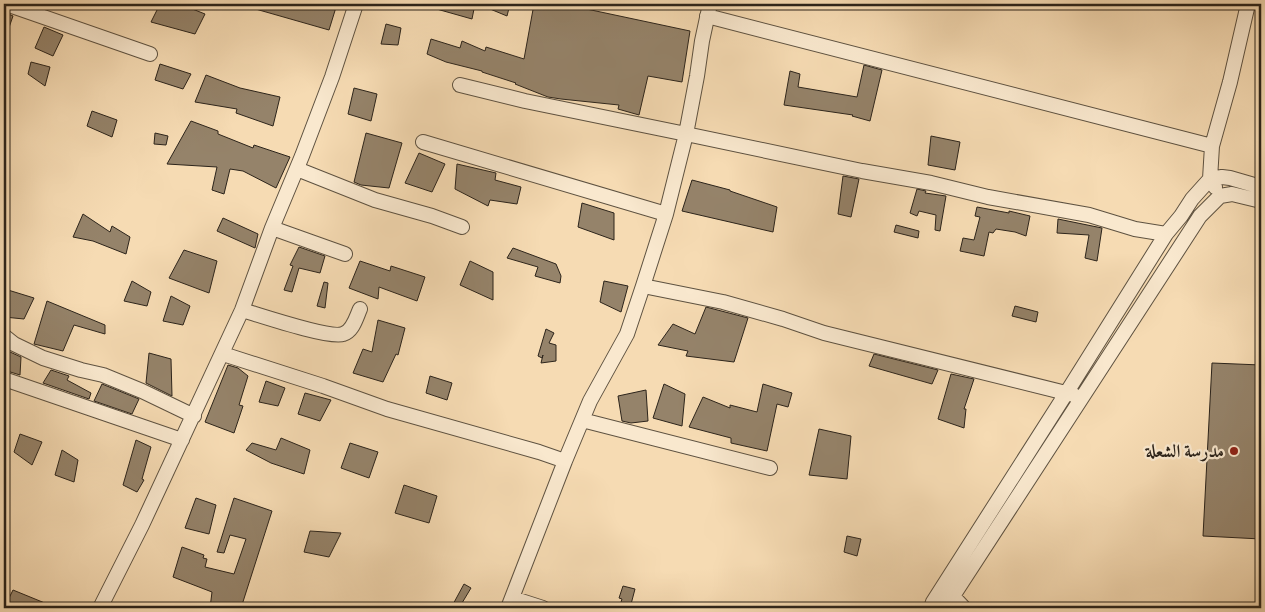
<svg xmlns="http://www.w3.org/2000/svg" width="1265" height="612" viewBox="0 0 1265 612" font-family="'IM FELL English',Amiri,serif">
<rect width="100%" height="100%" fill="#f6dbb3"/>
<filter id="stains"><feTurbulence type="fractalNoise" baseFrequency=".004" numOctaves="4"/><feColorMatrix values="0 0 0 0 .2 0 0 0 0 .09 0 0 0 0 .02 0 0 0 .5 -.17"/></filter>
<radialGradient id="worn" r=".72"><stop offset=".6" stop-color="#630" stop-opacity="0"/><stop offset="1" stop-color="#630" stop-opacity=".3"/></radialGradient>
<!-- building -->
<path fill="#95836a" stroke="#2c241b" d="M160 4H180L205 14 195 34 151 22Z
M245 4H337L329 30 245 6Z
M426 4H475L472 19 426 6Z
M478 4H510L507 16Z
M534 4H563L690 31 682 82 648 76 639 115 618 109 619 105 561 99 548 97 515 84 516 83 482 72V71L446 62 427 54 431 39 460 48 462 41 485 51 486 47 524 59Z
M4 12 13 16 5 39H4Z
M386 24 401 28 398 45 381 44Z
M44 27 63 35 53 56 35 48Z
M31 62 50 67 45 86 28 74Z
M160 64 191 74 183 89 155 80Z
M864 65 882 70 870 121 852 116 853 115 784 105 790 71 800 74 798 87 857 97Z
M206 75 240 88 280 97 273 126 236 113 237 109 195 102Z
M354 88 377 94 371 121 348 114Z
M92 111 117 120 112 137 87 126Z
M191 121 218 131V134L253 148 254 145 290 157 276 188 243 171 230 169 224 194 212 190 217 167 167 164Z
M155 133 168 136 166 145 154 144Z
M366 133 402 143 389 188 361 185 354 182Z
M931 136 960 142 955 170 928 165Z
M419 153 445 164 432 192 405 183Z
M457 164 496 173 495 180 521 187 517 204 490 200 488 206 455 189Z
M843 176 859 179 851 217 838 214Z
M692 180 730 190V191L777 207 773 232 682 211Z
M917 189 926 191 925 193 946 196 940 231 935 230 936 215 919 211 917 216 910 213Z
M582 203 614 213V240L578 227Z
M977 207 1009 213V211L1030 216 1026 236 1015 232 996 229 993 233 989 232 984 256 960 251 963 238 974 240 980 217 975 216Z
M83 214 110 232 112 226 130 237 126 254 93 241 73 237Z
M223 218 258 234 255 248 217 231Z
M1058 219 1102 228 1097 261 1085 258 1089 235 1057 233Z
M896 225 919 231 918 238 894 232Z
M299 247 325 256 320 273 299 268 292 292 284 290 293 266 290 265Z
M513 248 556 264 561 276 560 283 535 276 538 267 507 258Z
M184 250 217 261 209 293 169 278Z
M360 261 390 271 391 266 425 277 417 301 379 287 378 299 349 288Z
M470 261 493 272V300L460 285Z
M132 281 151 292 147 306 124 301Z
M604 281 628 286 621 312 600 302Z
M324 282 328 283 325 308 317 306Z
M8 290 34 298 24 319 4 317V310Z
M171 296 190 306 183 325 163 321Z
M47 301 105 325V334L74 325 63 351 34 344Z
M1015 306 1038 312 1036 322 1012 316Z
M706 307 748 318 734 362 686 356 688 351 658 345 673 324 695 334Z
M378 320 405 328 398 355 396 354 383 382 353 373 363 349 372 352Z
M546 329 554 333 549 343 556 345V361L541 363 543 355 542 358 538 356Z
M4 347 10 352 21 357 20 375 4 370Z
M149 353 171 359 172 396 146 383Z
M874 354 938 370 932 384 869 366Z
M1212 363 1261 365V539L1203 536Z
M228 365 238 368 248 376 239 405 243 406 234 433 205 422Z
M51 370 69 376 67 380 91 393 89 399 43 383Z
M951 374 974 379 964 409H966L964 428 938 419Z
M430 376 452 383 447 400 426 393Z
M266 381 285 388 278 406 259 402Z
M102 384 139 399 132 414 94 401Z
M664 384 685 394 682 426 653 418Z
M763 384 792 393 788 407 777 404 767 451 731 443V438L689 427 703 397 730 408V405L757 412Z
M646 390 648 421 631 423 622 421 618 396Z
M305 393 331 400 320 421 298 414Z
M819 429 851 436 847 479 809 475Z
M20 434 42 442 32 465 14 452Z
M281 438 310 450 304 474 271 463 246 450 252 443 276 450Z
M136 440 151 447 142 479 144 480 137 492 123 485Z
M350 443 378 452 369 478 341 468Z
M62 450 78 460 74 482 55 475Z
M404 485 437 496 429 523 395 513Z
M196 498 216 505 209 534 185 528Z
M234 498 272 511 241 608H210L212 592 173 577 182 547 204 555 203 558 207 559 205 567 234 574 246 539 230 535 224 553 217 552Z
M310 531 341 533 329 557 304 552Z
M847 536 861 539 857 556 844 552Z
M464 584 471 588 459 608H451Z
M623 586 635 589 630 608H619L622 599 619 598Z
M13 590 57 608H4Z"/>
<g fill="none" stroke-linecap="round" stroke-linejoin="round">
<defs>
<path id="minor" d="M6 4 150 54
M707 16 1212 146
M460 85 525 101 686 134 862 171 931 183 988 197 1089 215 1135 229 1166 234
M423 142 666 214
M297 169 375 200 432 216 462 227
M1215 187 1210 179 1212 146 1230 82 1248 4
M272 228 345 254
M643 286 723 302 783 319 824 333 1074 395
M242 310C259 315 330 339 343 334 353 331 356 318 360 309
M4 336 14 344 43 358 81 370 103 375 142 391 194 416
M223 354 323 386 387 409 539 452 565 461
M4 379 182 440
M582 420 770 468
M948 591 964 608
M512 598 543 608
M100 608 142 525 242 310 272 228 302 156 332 77 356 4
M508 608 565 461 590 401 627 334 643 286 666 214 686 134 697 76 702 41 710 4
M931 608 933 602 1067 392 1166 234 1181 216 1192 199 1210 179 1222 177 1230 178 1261 187
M944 608 953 596 1200 216 1220 196 1232 194 1261 201"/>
</defs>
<!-- minor casing -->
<use href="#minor" stroke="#5e5241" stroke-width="16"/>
<!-- minor -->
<use href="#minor" stroke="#f9e8ce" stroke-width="14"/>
</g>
<!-- markers -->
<circle fill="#8f2418" stroke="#f9e8ce" stroke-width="2" cx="1234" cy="451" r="5"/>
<g text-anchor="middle" stroke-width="4.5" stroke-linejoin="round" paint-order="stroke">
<!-- poi labels -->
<g font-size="18" font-weight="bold" fill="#2c241b" stroke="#f9e8ce" text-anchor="end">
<text x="1224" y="457">مدرسة الشعلة</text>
</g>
</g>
<!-- margin -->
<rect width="1265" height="612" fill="none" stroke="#f6dbb3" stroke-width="20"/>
<rect x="5" y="5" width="1255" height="602" fill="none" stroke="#2c241b" stroke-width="2.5"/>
<rect x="10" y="10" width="1245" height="592" fill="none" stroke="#2c241b"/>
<rect width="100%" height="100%" filter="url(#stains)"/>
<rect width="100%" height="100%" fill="url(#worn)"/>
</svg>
